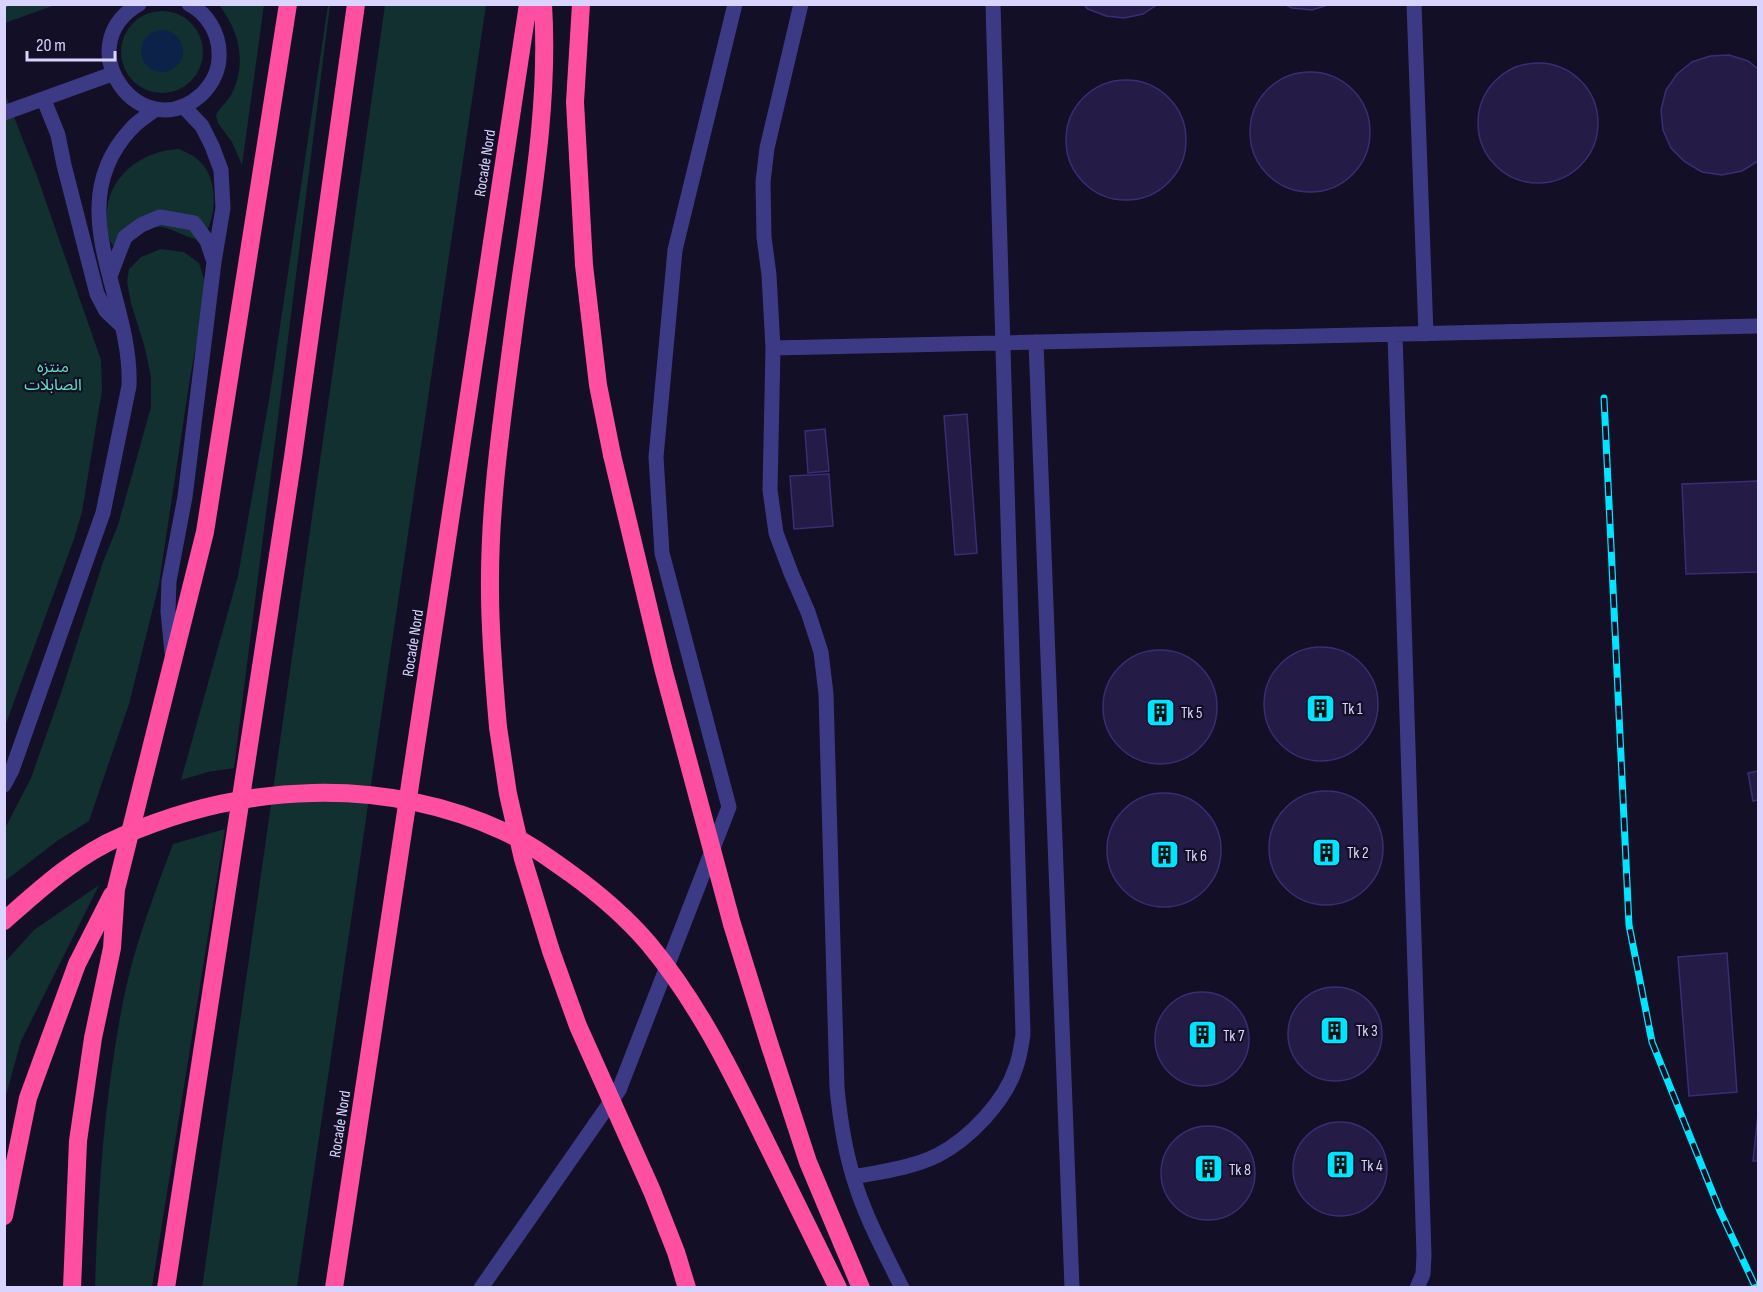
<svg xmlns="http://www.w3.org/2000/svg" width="1763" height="1292" viewBox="0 0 1763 1292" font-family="'Sofia Sans Condensed','Noto Sans Arabic',sans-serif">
<rect width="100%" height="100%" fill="#130f26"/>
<!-- green -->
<path fill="#12302f" d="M5 4H55V5L5 23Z
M219 5H264L242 165 232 142 218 123 216 115C220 107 228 101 232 93 247 63 239 30 219 5Z
M328 5H330L234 768 208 772 181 780 238 576 269 400Z
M385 5H486L297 1287 202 1288Z
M121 52a41 41 0 1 1 82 0a41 41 0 1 1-82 0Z
M4 91 37 176 101 360 102 390 82 512 74 539 5 726Z
M179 149C188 153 197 157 203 165 219 183 216 223 201 240 184 239 167 222 150 228 134 234 134 245 118 249 108 243 108 235 107 225 102 181 138 151 179 149Z
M161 249 184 252 199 263 204 279V301L190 378 159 584 129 704 89 821 57 841 5 881 4 830 31 778 60 696 103 562 118 525 151 407V377L145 348 131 303 127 282 129 269 141 257Z
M225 829 152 1287H95C98 1189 105 1088 125 992 136 941 155 892 173 844Z
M99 885 21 1041 5 1099V962L34 930Z"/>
<!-- water -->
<path fill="#0c2248" d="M141 51a21 21 0 1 1 42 0a21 21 0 1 1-42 0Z"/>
<!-- building -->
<path fill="#241b47" stroke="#3b2d73" stroke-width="1.5" d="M1083 4H1158L1143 14 1124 18 1106 16 1088 9Z
M1284 4H1331L1312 10 1292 8Z
M1729 55 1748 61 1758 69V161L1742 171 1722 175 1702 172 1685 162 1671 148 1663 130 1661 110 1666 90 1677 74 1692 62 1710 56Z
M1478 123a60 60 0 1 1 120 0a60 60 0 1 1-120 0Z
M1250 132a60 60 0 1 1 120 0a60 60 0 1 1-120 0Z
M1066 140a60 60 0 1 1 120 0a60 60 0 1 1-120 0Z
M967 414 977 553 955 555 944 416Z
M825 429 829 471 808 473 805 431Z
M829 474 833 526 794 529 790 476Z
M1758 481V572L1686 574 1682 484Z
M1264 704a57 57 0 1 1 114 0a57 57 0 1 1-114 0Z
M1103 707a57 57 0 1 1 114 0a57 57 0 1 1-114 0Z
M1758 771V800L1753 801 1748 773Z
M1269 848a57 57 0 1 1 114 0a57 57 0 1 1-114 0Z
M1107 850a57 57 0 1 1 114 0a57 57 0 1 1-114 0Z
M1727 953 1737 1092 1689 1096 1678 957Z
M1288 1034a47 47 0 1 1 94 0a47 47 0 1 1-94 0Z
M1155 1039a47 47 0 1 1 94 0a47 47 0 1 1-94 0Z
M1758 1114V1161H1753Z
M1293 1169a47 47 0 1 1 94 0a47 47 0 1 1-94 0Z
M1161 1173a47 47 0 1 1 94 0a47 47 0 1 1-94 0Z"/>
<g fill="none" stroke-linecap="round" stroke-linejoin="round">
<!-- path -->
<path stroke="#2fb8b0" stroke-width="4" stroke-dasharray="3 4.5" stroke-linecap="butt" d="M4 5 8 4"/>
<!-- minor -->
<path stroke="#3d3a85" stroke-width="15" d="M139 4C66 47 142 149 202 94 213 83 220 68 219 53 219 33 207 13 189 4
M801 4 767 148 763 182 764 237 769 275 773 348 770 490 776 533 791 573 808 612 821 652 826 694 837 1088C840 1118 844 1147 853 1176 864 1215 884 1251 902 1288
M1414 4 1426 334
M44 100 58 135 64 165 97 294 106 311 122 326
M4 113 112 74
M110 276 125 237 141 225 160 217 194 223 207 241 213 259
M1395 334 1424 1255 1423 1274 1417 1288
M1036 342 1072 1288
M773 348 1758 326
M172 653 168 611 169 581 185 497 214 262 223 208 221 170 212 146 202 126 183 106
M4 785 12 770 103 513 129 386C133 297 58 207 131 129 138 121 148 115 156 109
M853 1177C880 1172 912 1168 938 1155 969 1139 1005 1102 1016 1067 1020 1057 1021 1046 1023 1035L993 4
M481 1288 619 1090 729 807 662 553 656 457 675 250 735 4"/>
<!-- highway -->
<path stroke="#ff4fa3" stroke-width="18" d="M581 4 575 102 584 265 598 385 612 455
M498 727C494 681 490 636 490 591 489 505 502 419 513 334 527 225 550 115 543 4
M4 1216 28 1098 77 964 112 895
M72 1288 78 1141 93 1038 112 948 116 889 205 532 288 4
M166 1288 293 457 356 4
M334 1288 528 4"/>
<defs>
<path id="rail" d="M1604 398 1629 925 1652 1042 1720 1211 1756 1288"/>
</defs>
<!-- rail casing -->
<use href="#rail" stroke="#00e5ff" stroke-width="7"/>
<!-- rail -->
<use href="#rail" stroke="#130f26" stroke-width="4.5" stroke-dasharray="14" stroke-linecap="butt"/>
<!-- highway-bridge -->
<path stroke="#ff4fa3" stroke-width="18" d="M612 455 663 668 732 924 769 1043 808 1162 861 1288
M498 727 508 794 523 859 551 951 578 1026 652 1191 676 1252 687 1288
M4 921C40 889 77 855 122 836 243 783 382 776 503 831 527 842 549 858 570 873 599 894 626 917 649 944 699 1004 732 1073 766 1142 790 1191 814 1239 838 1288"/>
</g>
<!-- icons -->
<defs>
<symbol id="building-square" viewBox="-11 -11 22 22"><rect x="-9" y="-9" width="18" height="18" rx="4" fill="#00e5ff" stroke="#130f26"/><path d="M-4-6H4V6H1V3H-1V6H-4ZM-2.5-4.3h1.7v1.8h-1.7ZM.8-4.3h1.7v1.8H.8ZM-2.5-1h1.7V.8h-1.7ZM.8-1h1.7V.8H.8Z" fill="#111"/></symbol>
</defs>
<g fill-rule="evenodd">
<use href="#building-square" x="1304" y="692" width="33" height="33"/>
<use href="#building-square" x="1144" y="696" width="33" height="33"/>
<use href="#building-square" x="1310" y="836" width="33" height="33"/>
<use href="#building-square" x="1148" y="838" width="33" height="33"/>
<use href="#building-square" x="1318" y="1014" width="33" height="33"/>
<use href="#building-square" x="1186" y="1018" width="33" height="33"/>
<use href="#building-square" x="1324" y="1148" width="33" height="33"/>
<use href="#building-square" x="1192" y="1152" width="33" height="33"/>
</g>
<g text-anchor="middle" stroke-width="4.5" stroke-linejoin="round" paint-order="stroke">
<!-- street labels -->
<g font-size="16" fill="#d9d4ff" stroke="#130f26">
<text transform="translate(484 163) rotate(-81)" y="6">Rocade Nord</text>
<text transform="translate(412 643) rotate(-81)" y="6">Rocade Nord</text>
<text transform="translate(339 1124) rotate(-81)" y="6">Rocade Nord</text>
</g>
<!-- park labels -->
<g font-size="16" fill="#5fe0c0" stroke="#130f26">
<text x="53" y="372">منتزه<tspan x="53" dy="18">الصابلات</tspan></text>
</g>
<!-- poi labels -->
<g font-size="16" fill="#d9d4ff" stroke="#130f26" text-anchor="start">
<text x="1342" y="714">Tk 1</text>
<text x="1181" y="718">Tk 5</text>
<text x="1347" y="858">Tk 2</text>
<text x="1185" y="861">Tk 6</text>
<text x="1356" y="1036">Tk 3</text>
<text x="1223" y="1041">Tk 7</text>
<text x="1361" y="1171">Tk 4</text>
<text x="1229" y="1175">Tk 8</text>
</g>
</g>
<!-- border -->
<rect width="1763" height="1292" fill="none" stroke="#d9d4ff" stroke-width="12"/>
<!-- scale -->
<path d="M27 51v9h88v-9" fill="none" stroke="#d9d4ff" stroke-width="3"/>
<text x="36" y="51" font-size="18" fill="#d9d4ff" stroke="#130f26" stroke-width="4.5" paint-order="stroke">20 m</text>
</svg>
